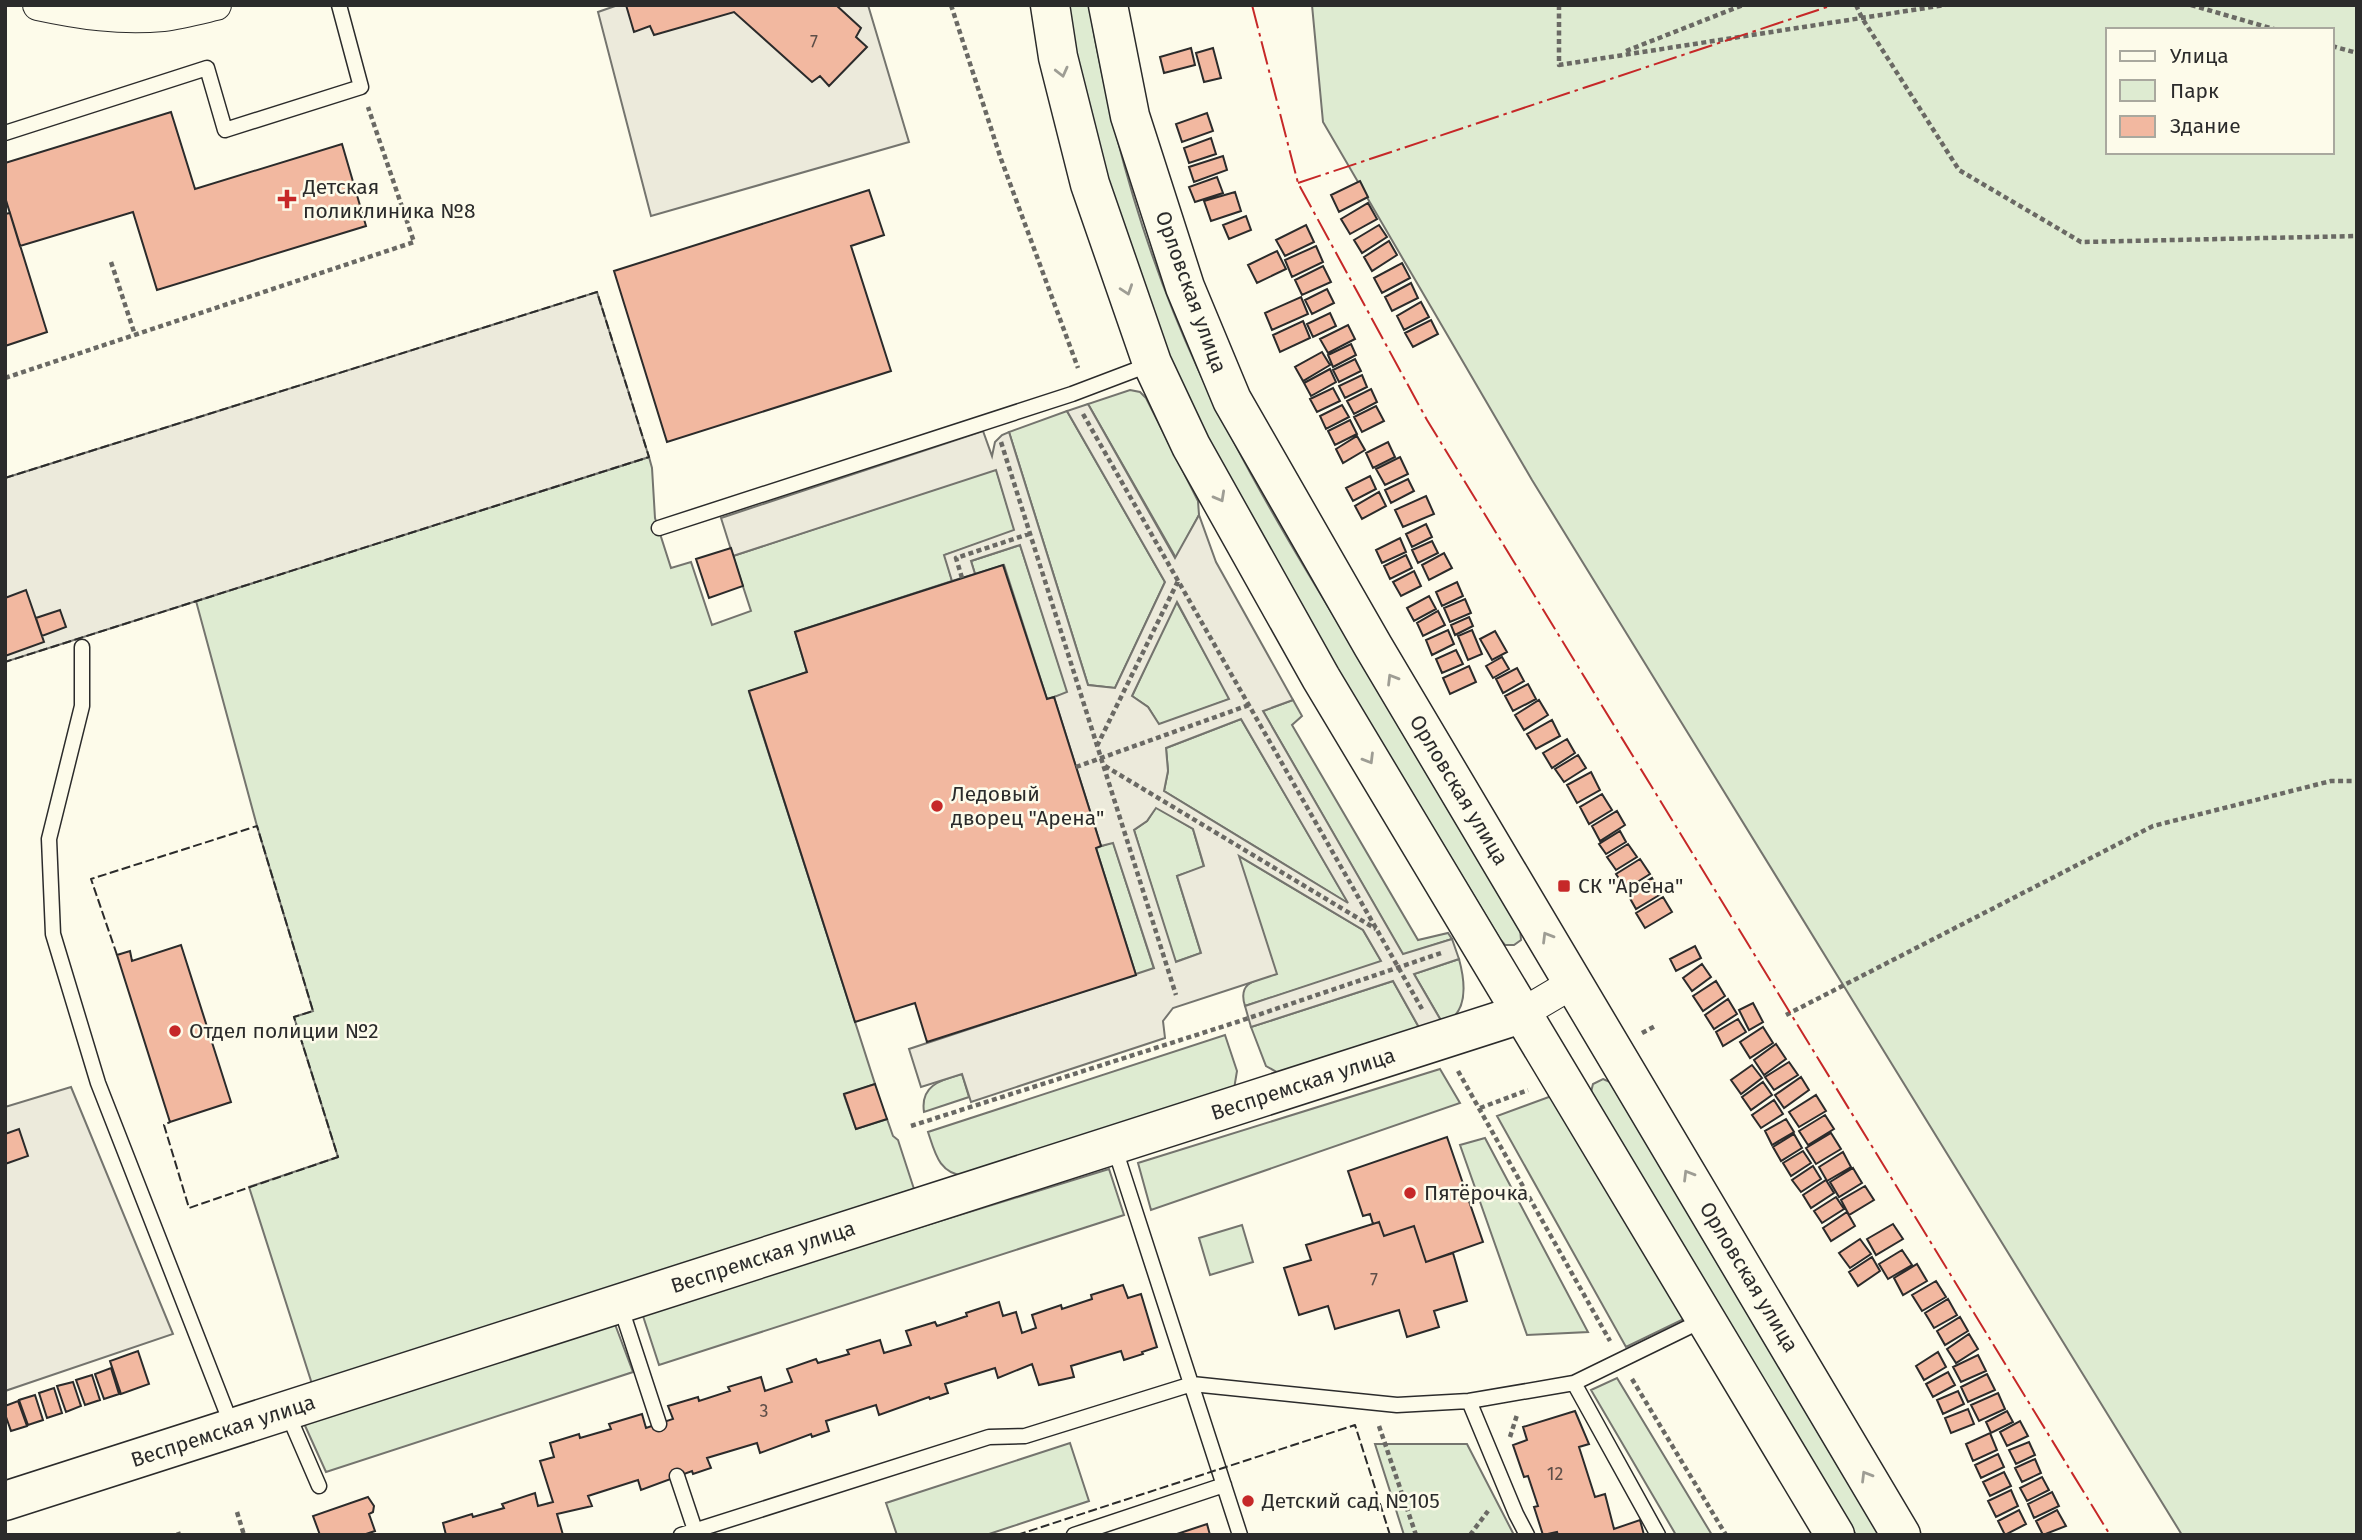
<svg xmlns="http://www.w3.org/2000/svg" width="2362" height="1540" viewBox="0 0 2362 1540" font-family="'Fira Sans',sans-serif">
<rect width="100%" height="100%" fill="#fdfbea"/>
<!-- green -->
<path fill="#deebd1" stroke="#74746e" stroke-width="2" fill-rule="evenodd" d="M1065 5H1089C1110 129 1145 254 1198 369 1242 465 1297 556 1352 646 1408 740 1464 834 1520 928L1521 940 1514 945H1505L1500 939 1307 619 1231 486 1176 378 1102 179Z
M1312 5H2357V1535H2182L1532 480 1323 122ZM2108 30H2332V152H2108Z
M1130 390 1140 392 1146 398 1198 501 1199 515 1176 558 1088 404Z
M1067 411 1165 582 1115 688 1088 685 1009 432Z
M649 457 652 468 655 518 671 568 691 562 712 625 751 611 733 556 996 469 1015 531 945 555 952 581 795 632 807 672 749 692 875 1084 844 1095 856 1129 887 1119 893 1136 898 1140 914 1189 312 1384 249 1187 338 1157 294 1017 313 1011 257 826 196 601Z
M1020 545 1068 693 1047 699 1004 565 975 574 971 561Z
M1176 601 1230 699 1159 725 1148 707 1132 696Z
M1293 700 1302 716 1292 725 1418 940 1448 933 1452 939 1403 955 1263 711Z
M1241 719 1349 904 1164 791 1168 771 1166 748Z
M1156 807 1193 829 1204 867 1177 876 1201 953 1175 962 1134 830 1147 821Z
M1207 837 1363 930 1382 962 1245 1006C1237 981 1257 980 1276 974L1238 856 1215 864Z
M1113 842 1154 969 1136 975 1096 848Z
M1459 959C1465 981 1469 1013 1443 1024L1414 974Z
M1393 981 1421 1031 1282 1075 1266 1066 1251 1027Z
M1225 1035 1237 1071 1234 1089 965 1176C939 1174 935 1153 928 1132Z
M1440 1069 1460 1103 1151 1210 1138 1163Z
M962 1074 969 1097 924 1112C920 1085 941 1080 962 1074Z
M1603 1079 1610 1082 1882 1535H1856L1593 1098 1591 1092 1593 1084Z
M1557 1094 1690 1316 1626 1347 1497 1116Z
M1485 1138 1588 1332 1527 1335 1460 1145Z
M1109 1169 1124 1215 659 1365 642 1313Z
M1242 1225 1253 1262 1210 1275 1199 1238Z
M613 1319 633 1372 326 1472 302 1419Z
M1617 1378 1712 1535H1676L1591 1390Z
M1070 1443 1089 1501 986 1535H897L886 1503Z
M1375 1444H1467L1514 1535H1404Z"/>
<!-- parking -->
<path fill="#eceadb" stroke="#74746e" stroke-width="2" fill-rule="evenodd" d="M618 5H868L909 142 651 216 598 12Z
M597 292 649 457 5 662V478Z
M1088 404 1175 558 1199 515 1216 562 1293 700 1263 711 1403 954 1452 939 1459 959 1414 974 1443 1024 1421 1031 1393 981 1251 1027 1245 1006 1381 961 1363 930 1239 856 1277 974 1173 1008 1163 1021 1165 1038 971 1102 962 1074 921 1087 909 1049 1154 968 1113 843 1101 846 1054 697 1067 692 1020 545 971 561 975 574 952 581 944 555 1014 530 996 470 733 556 721 518 983 431 992 456 995 442 1002 435 1009 432 1088 685 1115 688 1165 582 1067 411ZM1177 602 1229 699 1159 724 1148 707 1132 696ZM1241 719 1348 903 1164 791 1168 771 1166 748ZM1156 808 1193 829 1204 866 1177 876 1201 953 1176 962 1134 830 1147 821Z
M71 1087 173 1334 5 1391V1107Z"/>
<!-- building -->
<path fill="#f2b8a0" stroke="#2b2b2b" stroke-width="2" d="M626 5H836L861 28 856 37 867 47 829 86 820 76 812 82 734 12 654 35 650 26 634 32Z
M1191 48 1195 65 1164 73 1160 57Z
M1213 48 1221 78 1204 82 1196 53Z
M171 112 195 189 342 144 366 226 157 290 133 212 20 246 5 197V163Z
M1207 113 1213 131 1182 142 1176 124Z
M1211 138 1216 154 1189 163 1184 148Z
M1223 156 1227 170 1194 182 1189 167Z
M1217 177 1223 193 1195 202 1189 187Z
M1360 181 1368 197 1339 212 1331 195Z
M869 190 884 235 851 246 891 371 667 442 614 271Z
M1235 192 1241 211 1211 221 1204 201Z
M1368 203 1377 219 1350 234 1341 219Z
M10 213 47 332 5 346V214Z
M1246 216 1251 230 1229 239 1223 225Z
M1306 225 1314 242 1285 256 1276 240Z
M1379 225 1387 237 1362 253 1354 240Z
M1389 241 1397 255 1372 271 1364 257Z
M1316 246 1323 262 1292 277 1285 260Z
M1277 251 1286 269 1257 283 1248 265Z
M1402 263 1410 278 1382 293 1374 278Z
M1323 266 1331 282 1302 295 1295 280Z
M1411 283 1418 298 1392 311 1385 297Z
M1327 289 1334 303 1312 314 1305 300Z
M1301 297 1308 314 1272 330 1265 313Z
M1421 302 1429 317 1404 330 1397 316Z
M1330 313 1336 326 1313 337 1307 324Z
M1431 320 1438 334 1413 347 1405 333Z
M1303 321 1310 338 1280 352 1273 335Z
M1348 325 1355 339 1328 353 1320 339Z
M1351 344 1356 355 1333 367 1328 355Z
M1322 352 1330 365 1303 381 1295 367Z
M1355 359 1361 371 1339 382 1333 370Z
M1330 369 1336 382 1311 396 1304 383Z
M1362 375 1367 387 1345 398 1339 386Z
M1333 388 1340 401 1317 412 1310 399Z
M1371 389 1377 402 1354 414 1347 401Z
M1342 405 1349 417 1326 429 1320 416Z
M1376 406 1384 421 1362 432 1354 417Z
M1350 420 1357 434 1335 445 1328 431Z
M1357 436 1365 450 1343 463 1336 449Z
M1388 442 1395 457 1373 468 1366 453Z
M1400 457 1408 474 1385 485 1376 469Z
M1370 476 1376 489 1353 501 1346 488Z
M1408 479 1414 491 1391 503 1385 490Z
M1379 492 1386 506 1362 519 1355 506Z
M1426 496 1434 514 1403 527 1395 510Z
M1426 524 1432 537 1412 547 1406 534Z
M1400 538 1406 552 1382 563 1376 550Z
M1432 541 1438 553 1418 563 1412 550Z
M731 548 743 586 709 598 696 559Z
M1444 553 1452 568 1429 580 1422 565Z
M1406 555 1412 568 1390 579 1384 566Z
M1003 565 1047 699 1054 697 1101 846 1096 848 1136 975 927 1042 915 1003 855 1022 749 691 807 672 795 632Z
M1414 571 1421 586 1401 596 1393 582Z
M1457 582 1463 596 1442 606 1436 592Z
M26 590 44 642 5 656V598Z
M1429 596 1436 609 1414 621 1407 608Z
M1465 599 1471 613 1450 622 1444 608Z
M60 610 66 627 42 636 36 618Z
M1438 611 1445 625 1423 636 1417 623Z
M1469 617 1473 626 1455 635 1451 625Z
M1448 630 1454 644 1432 655 1426 640Z
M1472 630 1482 654 1468 660 1458 636Z
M1495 631 1507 652 1492 660 1480 639Z
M1456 650 1463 664 1442 673 1436 659Z
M1502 657 1509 669 1493 678 1486 666Z
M1469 666 1476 682 1450 694 1443 678Z
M1517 668 1524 681 1503 693 1496 679Z
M1528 684 1536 699 1513 711 1505 696Z
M1539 700 1548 715 1524 730 1515 715Z
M1552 720 1560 736 1536 749 1527 734Z
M1567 739 1575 753 1552 768 1543 753Z
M1578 755 1586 768 1564 782 1555 769Z
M1591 772 1600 790 1577 803 1567 785Z
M1602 794 1612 810 1589 824 1580 807Z
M1617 811 1625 825 1600 841 1592 826Z
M1620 831 1626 842 1606 854 1599 844Z
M1628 844 1637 857 1616 870 1607 857Z
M1640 859 1650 874 1626 889 1616 874Z
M1652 878 1661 894 1636 909 1627 893Z
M1663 897 1672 912 1645 928 1636 913Z
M181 945 231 1102 170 1122 117 955 130 951 132 961Z
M1695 946 1701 958 1676 971 1670 959Z
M1702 964 1711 977 1692 991 1683 978Z
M1716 981 1725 996 1703 1011 1693 996Z
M1728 999 1737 1014 1714 1029 1705 1015Z
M1753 1003 1763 1022 1749 1030 1739 1010Z
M1738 1019 1746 1032 1723 1046 1716 1032Z
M1763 1027 1773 1043 1750 1058 1740 1042Z
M1776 1044 1786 1059 1764 1075 1754 1060Z
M1789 1062 1798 1075 1774 1090 1765 1077Z
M1752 1065 1762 1078 1741 1094 1731 1080Z
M1801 1077 1809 1090 1784 1108 1775 1095Z
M1763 1082 1772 1095 1751 1110 1742 1097Z
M875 1084 887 1119 856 1129 844 1094Z
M1816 1095 1826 1111 1799 1127 1789 1112Z
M1774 1100 1783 1114 1761 1128 1752 1115Z
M1825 1115 1834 1129 1808 1145 1799 1131Z
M1786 1119 1794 1132 1772 1145 1765 1131Z
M19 1129 28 1156 5 1164V1134Z
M1831 1133 1841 1149 1816 1164 1806 1148Z
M1794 1134 1802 1148 1781 1161 1773 1147Z
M1447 1137 1483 1242 1426 1262 1414 1226 1384 1236 1379 1222 1373 1224 1370 1214 1363 1216 1348 1171Z
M1803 1151 1811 1163 1791 1176 1783 1163Z
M1843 1152 1851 1167 1827 1181 1819 1167Z
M1813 1166 1821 1179 1801 1192 1792 1180Z
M1853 1168 1862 1183 1839 1197 1830 1182Z
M1826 1180 1834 1193 1811 1208 1803 1195Z
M1865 1186 1874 1200 1849 1215 1841 1200Z
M1836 1197 1844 1209 1822 1223 1814 1211Z
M1847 1212 1855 1226 1831 1241 1823 1228Z
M1379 1222 1384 1236 1414 1226 1426 1262 1453 1253 1467 1301 1434 1311 1439 1327 1407 1337 1399 1310 1335 1329 1328 1306 1299 1315 1284 1268 1311 1260 1306 1245Z
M1893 1224 1903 1239 1876 1255 1867 1239Z
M1860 1239 1871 1254 1850 1268 1839 1253Z
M1902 1250 1912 1265 1888 1279 1879 1264Z
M1872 1257 1880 1271 1858 1286 1849 1272Z
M1917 1264 1927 1281 1903 1295 1894 1278Z
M1936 1281 1946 1297 1922 1311 1912 1295Z
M1123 1285 1128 1298 1141 1294 1157 1347 1142 1352 1143 1354 1124 1360 1121 1351 1071 1366 1074 1377 1039 1385 1032 1364 998 1378 995 1368 945 1384 948 1393 930 1399 929 1397 879 1415 876 1405 826 1421 829 1431 812 1437 811 1434 760 1453 757 1443 707 1458 711 1468 693 1474 692 1471 641 1490 638 1480 588 1496 592 1506 557 1514 563 1535H446L443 1523 472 1514 473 1517 504 1508 502 1504 535 1493 538 1506 553 1502 540 1461 554 1457 550 1443 579 1434 580 1438 611 1429 609 1424 642 1414 646 1428 673 1419 668 1406 698 1397 699 1401 730 1391 728 1387 761 1377 765 1391 792 1382 787 1369 816 1359 818 1363 849 1354 847 1350 880 1340 884 1353 911 1345 906 1331 935 1322 937 1326 967 1316 966 1313 999 1302 1003 1316 1016 1312 1022 1333 1036 1328 1032 1315 1061 1305 1062 1309 1092 1299 1091 1295Z
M1948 1299 1957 1315 1934 1328 1925 1313Z
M1960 1317 1968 1331 1945 1345 1937 1331Z
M1969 1334 1978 1349 1956 1363 1947 1349Z
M138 1351 149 1384 121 1394 110 1361Z
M1938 1352 1946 1367 1924 1380 1916 1366Z
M1978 1355 1986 1371 1961 1382 1953 1367Z
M111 1368 119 1394 104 1399 95 1374Z
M1948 1372 1955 1385 1933 1397 1926 1384Z
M1987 1374 1995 1390 1968 1402 1961 1387Z
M92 1375 100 1400 85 1405 76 1380Z
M73 1382 81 1406 66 1412 57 1386Z
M54 1388 62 1413 47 1418 39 1393Z
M1958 1391 1964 1404 1943 1414 1937 1400Z
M1998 1393 2005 1409 1979 1421 1971 1405Z
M35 1395 43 1420 28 1425 19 1400Z
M18 1401 27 1426 11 1431 5 1414V1406Z
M1968 1409 1974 1424 1951 1433 1945 1418Z
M1575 1411 1589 1444 1579 1447 1595 1497 1605 1494 1614 1529 1640 1520 1644 1535H1558L1557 1532 1543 1535 1534 1507 1538 1506 1528 1476 1524 1477 1513 1445 1527 1440 1523 1427Z
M2007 1411 2013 1422 1991 1433 1986 1422Z
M2020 1421 2028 1436 2007 1446 2000 1432Z
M1990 1433 1997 1450 1973 1461 1966 1444Z
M2029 1442 2035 1455 2016 1464 2009 1450Z
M1998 1454 2004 1467 1981 1478 1975 1465Z
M2035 1459 2041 1473 2022 1482 2015 1468Z
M2004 1472 2011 1486 1990 1496 1983 1482Z
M2042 1477 2049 1490 2027 1501 2020 1488Z
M2011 1490 2018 1506 1996 1517 1988 1501Z
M2052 1492 2059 1506 2034 1518 2028 1504Z
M368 1497 374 1506 373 1512 369 1514 375 1531 363 1535H320L313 1516Z
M2019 1510 2026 1524 2005 1535 1998 1521Z
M2057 1510 2066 1526 2043 1535 2036 1521Z
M1207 1524 1210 1535H1174Z"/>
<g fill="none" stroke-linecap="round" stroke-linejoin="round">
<defs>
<path id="lane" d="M5 133 207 68 225 130 361 87 339 5
M659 528 1072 394 1151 364
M82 647V706L49 839 53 934 98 1083 232 1426
M1114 1146 1240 1535
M620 1305 659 1424
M1574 1383 1658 1535
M1469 1401 1516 1514 1527 1535
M287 1412 319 1486
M677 1476 695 1530
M681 1535 989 1437 1025 1436 1192 1384 1397 1405 1469 1401 1574 1383 1703 1320
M1074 1535 1224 1485"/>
<path id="street" d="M38 5C80 14 120 20 163 16 180 14 199 9 216 5
M1521 1014 1575 982"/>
<path id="secondary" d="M1050 5 1058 57 1090 184 1152 363 1191 446 1321 678 1835 1535
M1108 5 1130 116 1185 287 1232 400 1373 646 1901 1535
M5 1501 1521 1014"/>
</defs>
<!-- lane casing -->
<use href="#lane" stroke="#2b2b2b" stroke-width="17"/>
<!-- street casing -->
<use href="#street" stroke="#2b2b2b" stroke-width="32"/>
<!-- secondary casing -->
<use href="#secondary" stroke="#2b2b2b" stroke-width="41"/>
<!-- path -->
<path stroke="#6a6964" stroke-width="4.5" stroke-dasharray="5 3.5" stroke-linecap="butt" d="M951 5 1001 159 1078 368
M1559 5V65L1945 5
M1856 5 1862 18 1959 170 2081 242 2357 236
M2191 5 2277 30
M2332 46 2357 53
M1626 51 1743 5
M111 262 135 335
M5 378 414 242 368 107
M1083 414 1422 1009
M1001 442 1176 995
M962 578 956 558 1029 534
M1097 746 1178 581
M1105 766 1376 929
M1076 767 1249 705
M1786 1015 2153 826 2331 781H2357
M1642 1033 1657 1025
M1458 1071 1610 1341
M1480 1108 1528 1090
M911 1126 1237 1022 1444 952
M1632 1379 1726 1535
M1379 1426 1416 1535
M1510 1437 1517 1415
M237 1512 244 1535
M178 1532 179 1535
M1470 1535 1488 1511"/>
<!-- lane -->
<use href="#lane" stroke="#fdfbea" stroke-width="14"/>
<!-- street -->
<use href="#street" stroke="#fdfbea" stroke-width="30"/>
<!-- secondary -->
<use href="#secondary" stroke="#fdfbea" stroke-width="38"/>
<!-- fence -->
<path stroke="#2b2b2b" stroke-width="2" stroke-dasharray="9 3.5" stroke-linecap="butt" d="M5 478 597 292 649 457 5 662
M117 955 91 879 257 826 313 1011 294 1017 338 1157 189 1208 164 1125 170 1122
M1017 1535 1355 1425 1390 1535"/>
<!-- power -->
<path stroke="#c62828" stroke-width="2" stroke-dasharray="24 5 3.5 5" stroke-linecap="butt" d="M1252 5 1298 183 1427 420 2110 1535
M1298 183 1833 5"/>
</g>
<!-- one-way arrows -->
<defs><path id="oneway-chevron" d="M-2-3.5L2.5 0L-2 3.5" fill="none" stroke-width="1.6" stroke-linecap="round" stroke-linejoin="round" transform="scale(1.75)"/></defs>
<g stroke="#9e9d94">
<use href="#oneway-chevron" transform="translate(1062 72) rotate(76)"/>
<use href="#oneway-chevron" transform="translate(1127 290) rotate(71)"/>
<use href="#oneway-chevron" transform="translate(1220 497) rotate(61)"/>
<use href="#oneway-chevron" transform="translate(1392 679) rotate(-121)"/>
<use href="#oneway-chevron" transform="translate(1369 759) rotate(59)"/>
<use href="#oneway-chevron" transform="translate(1547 937) rotate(-121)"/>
<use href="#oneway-chevron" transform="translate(1688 1175) rotate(-121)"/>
<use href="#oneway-chevron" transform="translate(1866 1476) rotate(-121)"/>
</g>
<!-- markers -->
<g fill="#c62828" stroke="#fdfbea" stroke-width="2.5">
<path d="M283.5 188.5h7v7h7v7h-7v7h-7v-7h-7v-7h7z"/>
<circle cx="937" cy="806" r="7"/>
<rect x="1557" y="879" width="14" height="14" rx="3.5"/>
<circle cx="175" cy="1031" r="7"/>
<circle cx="1410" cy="1193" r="7"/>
<circle cx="1248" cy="1501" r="7"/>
</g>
<g text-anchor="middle" stroke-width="5" stroke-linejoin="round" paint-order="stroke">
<!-- number labels -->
<g font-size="18" fill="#5d4e48">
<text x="814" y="48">7</text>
<text x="1374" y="1286">7</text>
<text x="764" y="1417">3</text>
<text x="1555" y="1480">12</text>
</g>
<!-- poi labels -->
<g font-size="21" fill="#2b2b2b" stroke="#fdfbea" text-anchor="start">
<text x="303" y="194">Детская<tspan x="303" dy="24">поликлиника №8</tspan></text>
<text x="951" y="801">Ледовый<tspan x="951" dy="24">дворец "Арена"</tspan></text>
<text x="1578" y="893">СК "Арена"</text>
<text x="189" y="1038">Отдел полиции №2</text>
<text x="1424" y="1200">Пятёрочка</text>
<text x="1262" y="1508">Детский сад №105</text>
</g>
<!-- street labels -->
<g font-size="21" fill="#2b2b2b" stroke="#fdfbea">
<text transform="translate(1191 292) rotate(70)" y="7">Орловская улица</text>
<text transform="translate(1459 790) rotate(59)" y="7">Орловская улица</text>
<text transform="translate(1303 1084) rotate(-18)" y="7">Веспремская улица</text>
<text transform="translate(763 1257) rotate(-18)" y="7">Веспремская улица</text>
<text transform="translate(1749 1277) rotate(59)" y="7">Орловская улица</text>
<text transform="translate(223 1431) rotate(-18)" y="7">Веспремская улица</text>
</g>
</g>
<!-- border -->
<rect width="2362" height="1540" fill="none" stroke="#2b2b2b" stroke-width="14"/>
<!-- legend -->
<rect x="2106" y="28" width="228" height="126" fill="#fdfbea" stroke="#a9a89e" stroke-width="2"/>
<rect x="2120" y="51" width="35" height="10" fill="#fdfbea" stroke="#a9a89e" stroke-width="2"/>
<text x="2170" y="63" font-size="21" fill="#2b2b2b">Улица</text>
<rect x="2120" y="80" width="35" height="21" fill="#deebd1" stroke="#a9a89e" stroke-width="2"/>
<text x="2170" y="98" font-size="21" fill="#2b2b2b">Парк</text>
<rect x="2120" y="116" width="35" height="21" fill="#f2b8a0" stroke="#a9a89e" stroke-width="2"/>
<text x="2170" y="133" font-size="21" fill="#2b2b2b">Здание</text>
</svg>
